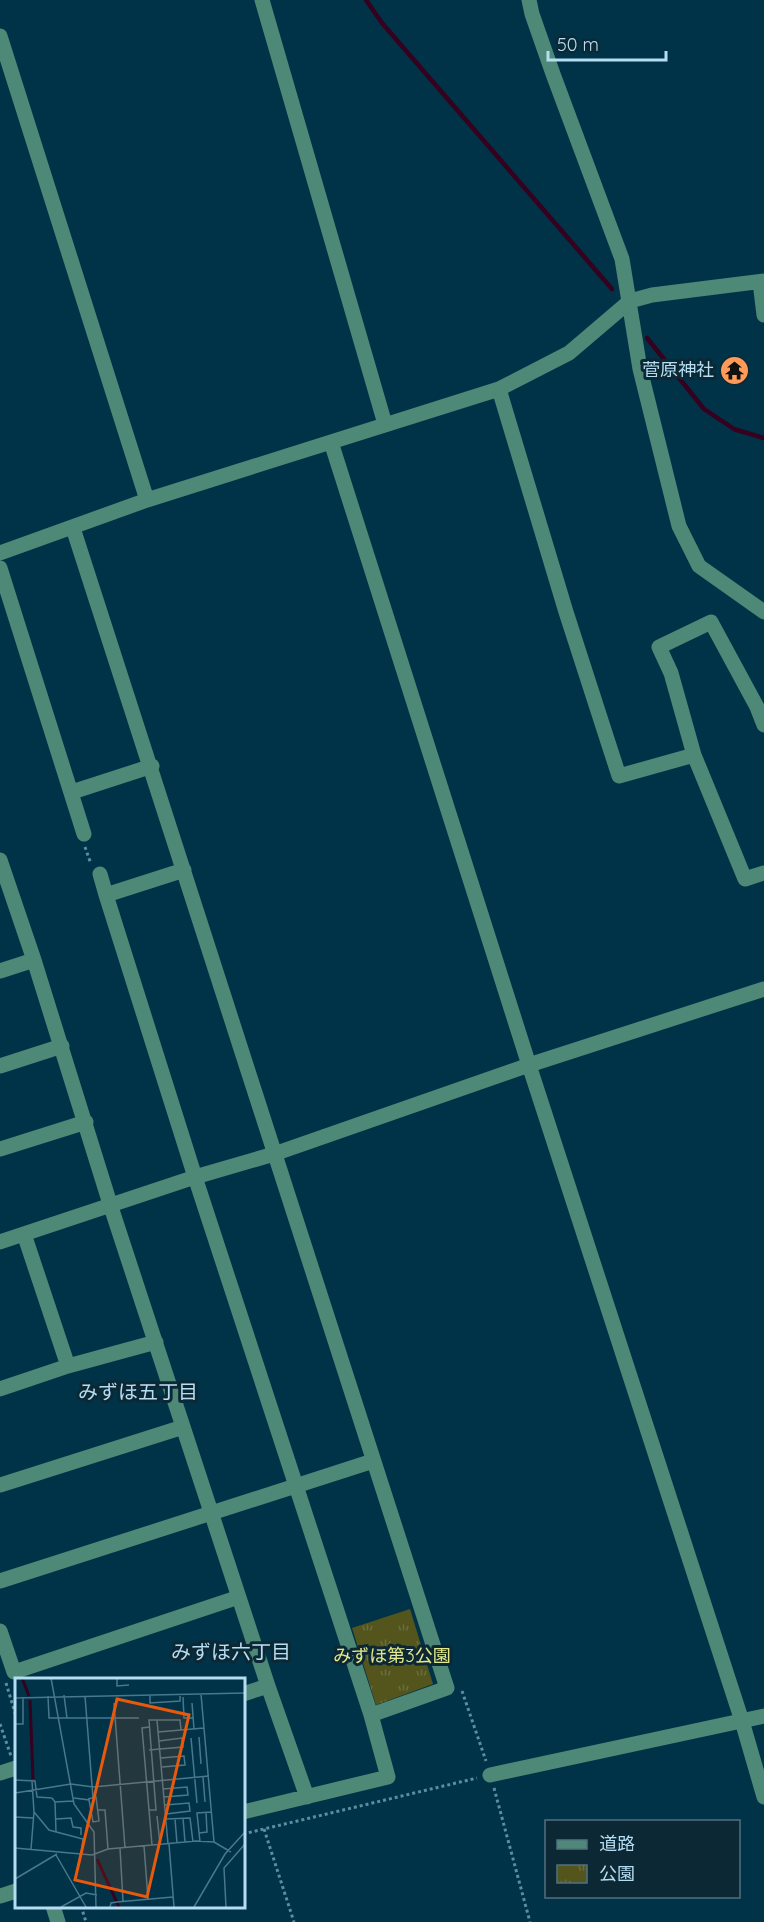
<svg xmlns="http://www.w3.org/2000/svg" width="764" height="1922" viewBox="0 0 764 1922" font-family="Quicksand,'Noto Sans JP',sans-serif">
<defs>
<pattern id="park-tufts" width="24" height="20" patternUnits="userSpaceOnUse" patternTransform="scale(1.5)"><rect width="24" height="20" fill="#53551d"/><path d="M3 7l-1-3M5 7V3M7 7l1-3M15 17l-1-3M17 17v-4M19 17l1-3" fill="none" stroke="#6a6d3e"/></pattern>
</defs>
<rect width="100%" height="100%" fill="#003347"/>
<!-- park -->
<path fill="url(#park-tufts)" d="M410 1609 433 1684 376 1705 352 1628Z"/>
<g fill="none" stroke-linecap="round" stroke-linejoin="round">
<!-- stream -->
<path stroke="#36011f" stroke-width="4.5" d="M366 0 382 23 612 289
M647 338 704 409 734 429 764 438"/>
<!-- path -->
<path stroke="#5e8ca0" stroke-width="3" stroke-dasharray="3 3" stroke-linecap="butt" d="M85 847 91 864
M6 1683 16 1716
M462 1691 486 1761
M0 1724 11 1756
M494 1788 530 1922
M264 1829 294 1922
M243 1834 477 1778
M81 1906 86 1922"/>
<!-- minor -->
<path stroke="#4e8876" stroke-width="15" d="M262 0 385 424
M529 0 532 14 553 74 622 259 640 369 679 526 699 566 764 612
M0 36 147 500
M760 282 764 315
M499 389 566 612 619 776 694 755
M331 442 529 1065 742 1721 764 1797
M73 528 447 1688 371 1715
M0 553 147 500 499 389 569 353 630 301 652 295 764 281
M0 568 84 834
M764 725 757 707 711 622 659 647 671 673 694 755 745 879 764 873
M72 792 152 766
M0 860 34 960 111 1207 268 1686 307 1797
M184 870 106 895 195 1177 371 1715 388 1777 243 1812
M100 874 106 895
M0 971 34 960
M0 1066 62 1046
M0 1149 86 1122
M24 1234 68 1366
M0 1242 195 1177 274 1154 529 1065 764 989
M0 1389 68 1366 156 1342
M0 1485 183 1427
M0 1581 373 1461
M0 1631 14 1672 239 1597
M243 1694 268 1686
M0 1773 16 1768
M490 1775 764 1716
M0 1896 16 1891
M53 1906 58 1922"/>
</g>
<!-- icons -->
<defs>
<symbol id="temple-disc" viewBox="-11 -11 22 22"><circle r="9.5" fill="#ff9b5a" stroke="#0d2835"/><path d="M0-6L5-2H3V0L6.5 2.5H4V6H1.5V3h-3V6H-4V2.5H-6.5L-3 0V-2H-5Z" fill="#111"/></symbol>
</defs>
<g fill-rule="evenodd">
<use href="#temple-disc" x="718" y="354" width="33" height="33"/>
</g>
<g text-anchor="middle" stroke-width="6" stroke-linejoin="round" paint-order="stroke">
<!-- poi labels -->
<g font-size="18" fill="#b6def3" stroke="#0d2835" text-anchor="end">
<text x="714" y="376">菅原神社</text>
</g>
<!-- park labels -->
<g font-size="18" fill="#e4ea8b" stroke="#0d2835">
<text x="392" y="1662">みずほ第3公園</text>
</g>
<!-- neighbourhood labels -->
<g font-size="20" fill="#b6def3" stroke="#0d2835">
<text x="138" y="1399">みずほ五丁目</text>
<text x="231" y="1659">みずほ六丁目</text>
</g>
</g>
<!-- overview -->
<g transform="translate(15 1678)">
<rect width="230" height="230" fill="#003347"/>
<path fill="none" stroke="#36011f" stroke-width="3" d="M7 0 14 18M15 22 18 101M82 181 104 229"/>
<path fill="none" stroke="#49778c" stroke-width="1.5" d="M36 0 59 126 79 154 81 229M102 0V8L114 7M186 16 199 164M49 17 52 40M135 17V25L165 23V16M33 18 34 40H124M70 18 78 120M168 19 169 40H178M0 20 230 15M99 25 110 170M177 25 179 51M142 42 153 166M0 46H8V19M134 49 127 50 137 167M143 54 189 50M184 59 186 86M176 60 182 125M134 72 168 69 167 60 144 63M146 80 169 78 170 87 147 89M188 99 190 124M0 102 20 103 22 119 37 120M148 111 172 109 173 117 149 119M0 115 56 106 78 109 194 98M37 120 40 124 58 123M59 120 74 122 78 144 84 143 81 119 73 121M40 124 41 154M150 127 174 125 175 133 151 136M83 132H90L93 171M134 132H141L134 42H165L166 52M19 134 34 152 68 161 66 176M142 138 145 166M0 139 18 140M168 140 170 164M41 141 56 140 58 149 66 150V157M151 141 175 140 178 164M160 141 162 165M184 155 192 154 191 134M185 164 182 135 196 134M154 166 159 229M129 168 133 221M0 170 77 177 93 171 181 163 199 164 216 174M105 170 108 223M16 171 19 134 17 103M41 177 71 229M0 201 42 176M46 229 71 215 82 217M95 229 96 225 102 224 158 219M179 229 210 176 230 154M211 229 209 190 230 166"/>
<path fill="#e8590c" fill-opacity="0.15" stroke="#e8590c" stroke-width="3" d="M102 21 174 37 132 219 60 202Z"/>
<rect width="230" height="230" fill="none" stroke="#b6def3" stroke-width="3"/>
</g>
<!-- legend -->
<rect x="545" y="1820" width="195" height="78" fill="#0d2835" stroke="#517181" stroke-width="1.5"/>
<rect x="557" y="1840" width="30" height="9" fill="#4e8876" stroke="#517181" stroke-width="1.5"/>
<text x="599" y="1850" font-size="18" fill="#b6def3">道路</text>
<rect x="557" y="1865" width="30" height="18" fill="url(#park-tufts)" stroke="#517181" stroke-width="1.5"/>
<text x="599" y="1880" font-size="18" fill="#b6def3">公園</text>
<!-- scale -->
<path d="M548 51v9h118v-9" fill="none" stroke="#b6def3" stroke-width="3"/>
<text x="557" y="51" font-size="18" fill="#b6def3" stroke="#0d2835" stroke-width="4.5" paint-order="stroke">50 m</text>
</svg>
